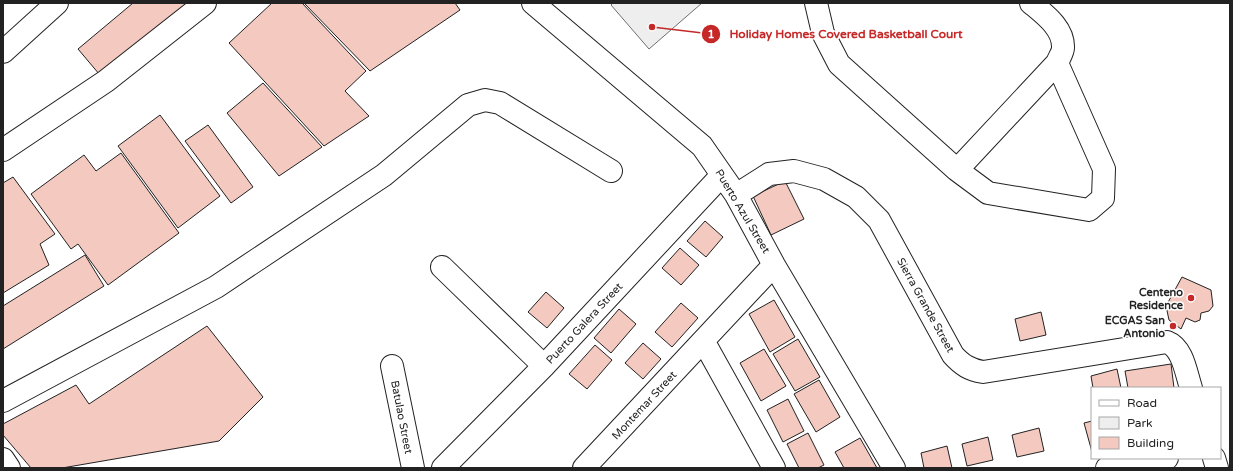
<svg xmlns="http://www.w3.org/2000/svg" width="1233" height="471" viewBox="0 0 1233 471" font-family="'Varela Round',sans-serif">
<rect width="100%" height="100%" fill="#fff"/>
<!-- green -->
<path fill="#eee" stroke="#6f6f6f" d="M613 3H702L649 49 611 5Z"/>
<!-- building -->
<path fill="#f3c9c0" stroke="#222" d="M133 3H200L105 81 78 49Z
M272 3H302L366 71 345 91 369 116 324 146 229 43Z
M304 3H455L460 10 370 71Z
M263 83 322 147 279 176 227 113Z
M160 115 220 196 178 228 118 146Z
M208 125 253 187 231 203 185 141Z
M121 153 179 233 108 285 78 244 71 249 31 194 84 155 96 171Z
M13 177 55 234 40 244 49 265 3 293V183Z
M785 181 804 219 771 235 753 196Z
M705 221 723 237 706 257 687 241Z
M680 248 699 265 681 285 662 268Z
M85 255 104 286 3 349V306Z
M1182 277 1211 290 1213 306 1209 311 1201 313 1200 320 1195 322 1186 318 1181 329 1169 320 1166 306Z
M546 292 564 308 547 328 528 312Z
M774 300 795 337 770 352 749 314Z
M681 303 698 318 672 347 655 332Z
M619 309 636 324 611 353 594 338Z
M1041 312 1046 335 1020 341 1015 319Z
M207 326 263 397 219 441 62 468H31L3 435V424L76 385 89 404Z
M798 339 820 377 795 391 773 354Z
M643 343 661 359 643 379 625 363Z
M595 345 612 360 587 389 569 374Z
M764 349 786 386 761 401 740 363Z
M1171 364 1174 388H1128L1125 371Z
M1117 369 1121 388H1093L1091 376Z
M819 380 840 417 816 432 794 394Z
M788 399 804 431 783 442 767 410Z
M1092 421V452L1084 423Z
M1039 428 1044 451 1017 457 1012 435Z
M808 433 824 465 818 468H799L787 444Z
M988 437 993 460 967 466 962 444Z
M860 438 877 468H844L835 452Z
M947 446 952 468H924L921 453Z"/>
<g fill="none" stroke-linecap="round" stroke-linejoin="round">
<defs>
<path id="minor" d="M533 3 702 146 736 195 774 265 894 468
M816 3 823 33 839 64 957 170 988 193 1089 210 1103 198 1104 169 1057 63C1059 58 1063 52 1063 48 1064 28 1044 14 1031 3
M3 52 57 3
M3 150 106 81 205 3
M957 170 1057 63
M736 195 769 174 794 171 824 179 856 197 879 220 953 355C962 365 970 370 983 372L1167 342C1183 348 1186 373 1191 388
M442 267 544 366
M704 342 774 468
M392 366 413 468
M3 401 216 287 384 175 468 105 485 100 500 103 611 171
M1214 458 1217 468
M3 459 9 468
M443 468 544 366 722 175
M584 468 774 265
M1107 468 1167 458"/>
</defs>
<!-- minor casing -->
<use href="#minor" stroke="#222" stroke-width="24"/>
<!-- minor -->
<use href="#minor" stroke="#fff" stroke-width="22"/>
</g>
<!-- markers -->
<g fill="#c62828" stroke="#fff" stroke-width="1.5">
<circle cx="1191" cy="298" r="4"/>
<circle cx="1173" cy="326" r="4"/>
</g>
<g text-anchor="middle" stroke-width="3" stroke-linejoin="round" paint-order="stroke">
<!-- street labels -->
<g font-size="11" fill="#222" stroke="#fff">
<text transform="translate(743 211) rotate(59)" y="4">Puerto Azul Street</text>
<text transform="translate(926 305) rotate(61)" y="4">Sierra Grande Street</text>
<text transform="translate(584 323) rotate(-47)" y="4">Puerto Galera Street</text>
<text transform="translate(644 405) rotate(-47)" y="4">Montemar Street</text>
<text transform="translate(402 417) rotate(79)" y="4">Batulao Street</text>
</g>
<!-- poi labels -->
<g font-size="11" font-weight="bold" fill="#222" stroke="#fff" text-anchor="end">
<text x="1183" y="296">Centeno<tspan x="1183" dy="13">Residence</tspan></text>
<text x="1165" y="324">ECGAS San<tspan x="1165" dy="13">Antonio</tspan></text>
</g>
</g>
<!-- callouts -->
<path fill="none" stroke="#c62828" stroke-width="1.5" d="M652 27L711 34"/>
<g fill="#c62828" stroke="#fff" stroke-width="1.5">
<circle cx="652" cy="27" r="4"/>
<circle cx="711" cy="34" r="10"/>
</g>
<g font-size="12" text-anchor="middle" font-weight="bold" fill="#fff">
<text x="711" y="38">1</text>
</g>
<g font-size="12" text-anchor="middle" font-weight="bold" fill="#c62828" stroke="#fff" stroke-width="3" stroke-linejoin="round" paint-order="stroke">
<text x="846" y="38">Holiday Homes Covered Basketball Court</text>
</g>
<!-- border -->
<rect width="1233" height="471" fill="none" stroke="#222222" stroke-width="8"/>
<!-- legend -->
<rect x="1091" y="387" width="130" height="72" fill="#ffffff" stroke="#a7a7a7"/>
<rect x="1099" y="400" width="20" height="6" fill="#ffffff" stroke="#a7a7a7"/>
<text x="1127" y="407" font-size="12" fill="#222222">Road</text>
<rect x="1099" y="417" width="20" height="12" fill="#eeeeee" stroke="#a7a7a7"/>
<text x="1127" y="427" font-size="12" fill="#222222">Park</text>
<rect x="1099" y="437" width="20" height="12" fill="#f3c9c0" stroke="#a7a7a7"/>
<text x="1127" y="447" font-size="12" fill="#222222">Building</text>
</svg>
